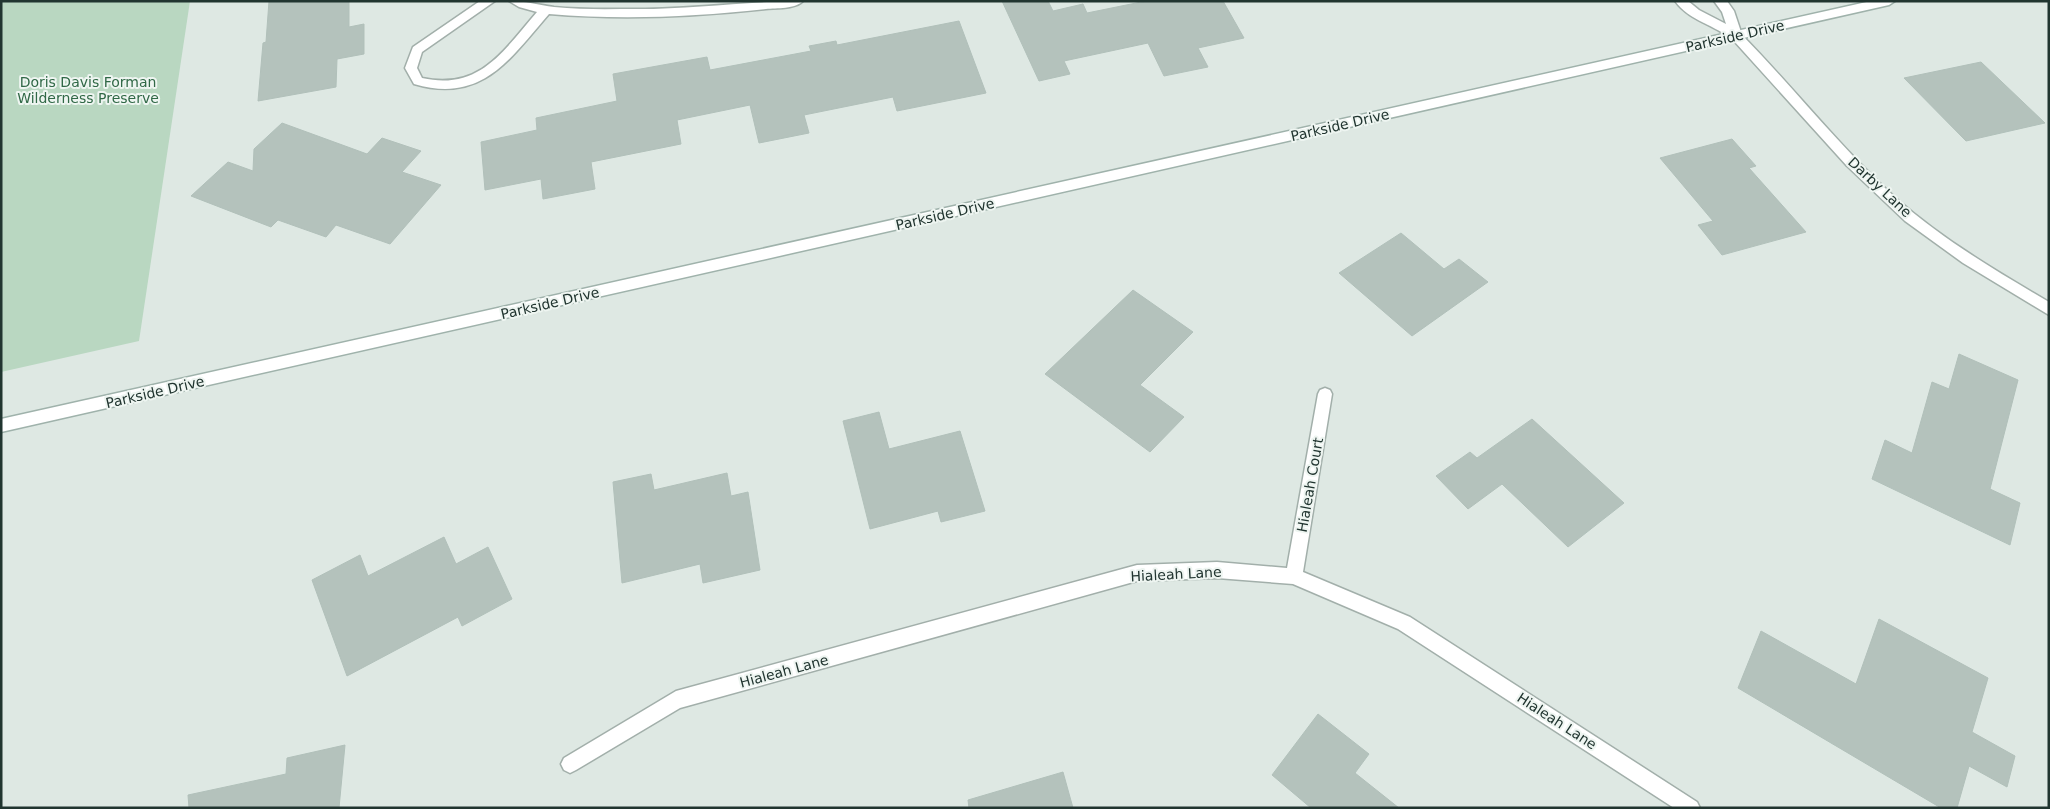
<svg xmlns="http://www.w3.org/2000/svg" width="2050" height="809" viewBox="0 0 2050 809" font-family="'DejaVu Sans',sans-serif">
<rect width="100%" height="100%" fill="#dee8e3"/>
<!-- green -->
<path fill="#b9d7c1" d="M1 1H190L139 341 1 372Z"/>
<!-- building -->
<path fill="#b4c2bc" stroke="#b1c0ba" d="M269 1H349V27L364 24V54L337 59 336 87 258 101 263 43 266 42Z
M1002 1H1048L1053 11 1083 4 1087 13 1146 1H1223L1244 38 1198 48 1208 67 1164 76 1148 43 1064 61 1070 74 1039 81Z
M959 21 986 93 897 111 893 97 804 115 809 133 759 143 750 105 677 120 681 144 591 162 595 189 543 199 541 179 485 190 481 142 537 130 536 118 617 101 613 74 707 57 710 70 811 51 809 46 836 41 837 45Z
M1981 62 2045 123 1966 141 1904 78Z
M282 123 367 154 382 138 421 151 402 172 441 185 390 244 336 225 326 237 278 220 271 227 191 196 228 162 253 171 254 149Z
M1732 139 1756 166 1749 168 1806 232 1722 255 1698 225 1713 221 1660 158Z
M1401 233 1444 269 1459 259 1488 282 1412 336 1339 273Z
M1133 290 1193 332 1140 385 1184 417 1150 452 1045 374Z
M1959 354 2018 380 1990 489 2020 503 2010 545 1872 479 1885 440 1912 453 1932 382 1949 389Z
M879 412 889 449 960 431 985 511 941 522 938 511 870 529 843 421Z
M1532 419 1624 503 1568 547 1502 484 1468 509 1436 476 1470 452 1477 458Z
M727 473 731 496 748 492 760 570 703 583 700 564 622 583 613 482 651 474 654 490Z
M444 537 456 564 488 547 512 599 462 626 458 617 347 676 312 580 360 555 368 576Z
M1879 619 1988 678 1972 732 2015 756 2007 787 1969 766 1957 808H1941L1738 688 1761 631 1856 684Z
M1318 714 1369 754 1355 773 1399 808H1311L1272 775Z
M345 745 339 808H189L188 795 286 774 287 758Z
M1063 772 1073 808H969L968 800Z"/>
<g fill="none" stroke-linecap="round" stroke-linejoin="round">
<defs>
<path id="street" d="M480 1H495L422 52 417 68 422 78C480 91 504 50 537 12L519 7 509 1C525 1 539 5 554 7 582 10 611 9 638 9 693 9 748 1 803 1 796 9 776 8 766 9 694 17 621 20 549 14 509 60 482 104 414 84L405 68 413 47Z
M1675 1H1688L1699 10 1726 24 1722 12 1714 1H1727L1734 11 1742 35C1795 89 1842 150 1898 200 1944 240 1996 271 2049 302V315L1963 263 1905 221 1847 166 1734 41C1716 25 1689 21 1675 1Z
M1325 388 1330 390 1332 394 1303 572 1410 617 1697 802 1700 808H1674L1398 629 1293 584 1217 578 1137 581 680 708 576 770 570 773 564 770 561 764 564 758 676 691 1137 565 1217 562 1287 568 1318 394 1320 390Z"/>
<path id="secondary" d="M1871 1H1895L1889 5 1 432V419Z"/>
</defs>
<!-- street casing -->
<use href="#street" stroke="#a2afaa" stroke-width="3"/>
<!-- secondary casing -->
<use href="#secondary" stroke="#9fb2ab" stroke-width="3"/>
<!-- street -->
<use href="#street" fill="#fff" fill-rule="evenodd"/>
<!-- secondary -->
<use href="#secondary" fill="#fff" fill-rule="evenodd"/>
</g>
<g text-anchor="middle" stroke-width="4" stroke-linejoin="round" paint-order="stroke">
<!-- street labels -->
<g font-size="14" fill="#213530" stroke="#eef5f1">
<text transform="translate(1735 36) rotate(-13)" y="5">Parkside Drive</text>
<text transform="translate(1340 125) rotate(-13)" y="5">Parkside Drive</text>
<text transform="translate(1880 187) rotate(43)" y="5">Darby Lane</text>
<text transform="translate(945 214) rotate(-13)" y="5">Parkside Drive</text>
<text transform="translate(550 303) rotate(-13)" y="5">Parkside Drive</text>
<text transform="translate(155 392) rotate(-13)" y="5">Parkside Drive</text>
<text transform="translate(1310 485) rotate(-80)" y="5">Hialeah Court</text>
<text transform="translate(1176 574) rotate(-3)" y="5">Hialeah Lane</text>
<text transform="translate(784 671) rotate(-15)" y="5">Hialeah Lane</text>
<text transform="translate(1557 721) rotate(33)" y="5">Hialeah Lane</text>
</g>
<!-- park labels -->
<g font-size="14" fill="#306846" stroke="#eef5f1">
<text x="88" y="87">Doris Davis Forman<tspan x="88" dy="16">Wilderness Preserve</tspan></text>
</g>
</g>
<!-- border -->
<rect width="2050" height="809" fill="none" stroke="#213530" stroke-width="5"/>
</svg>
